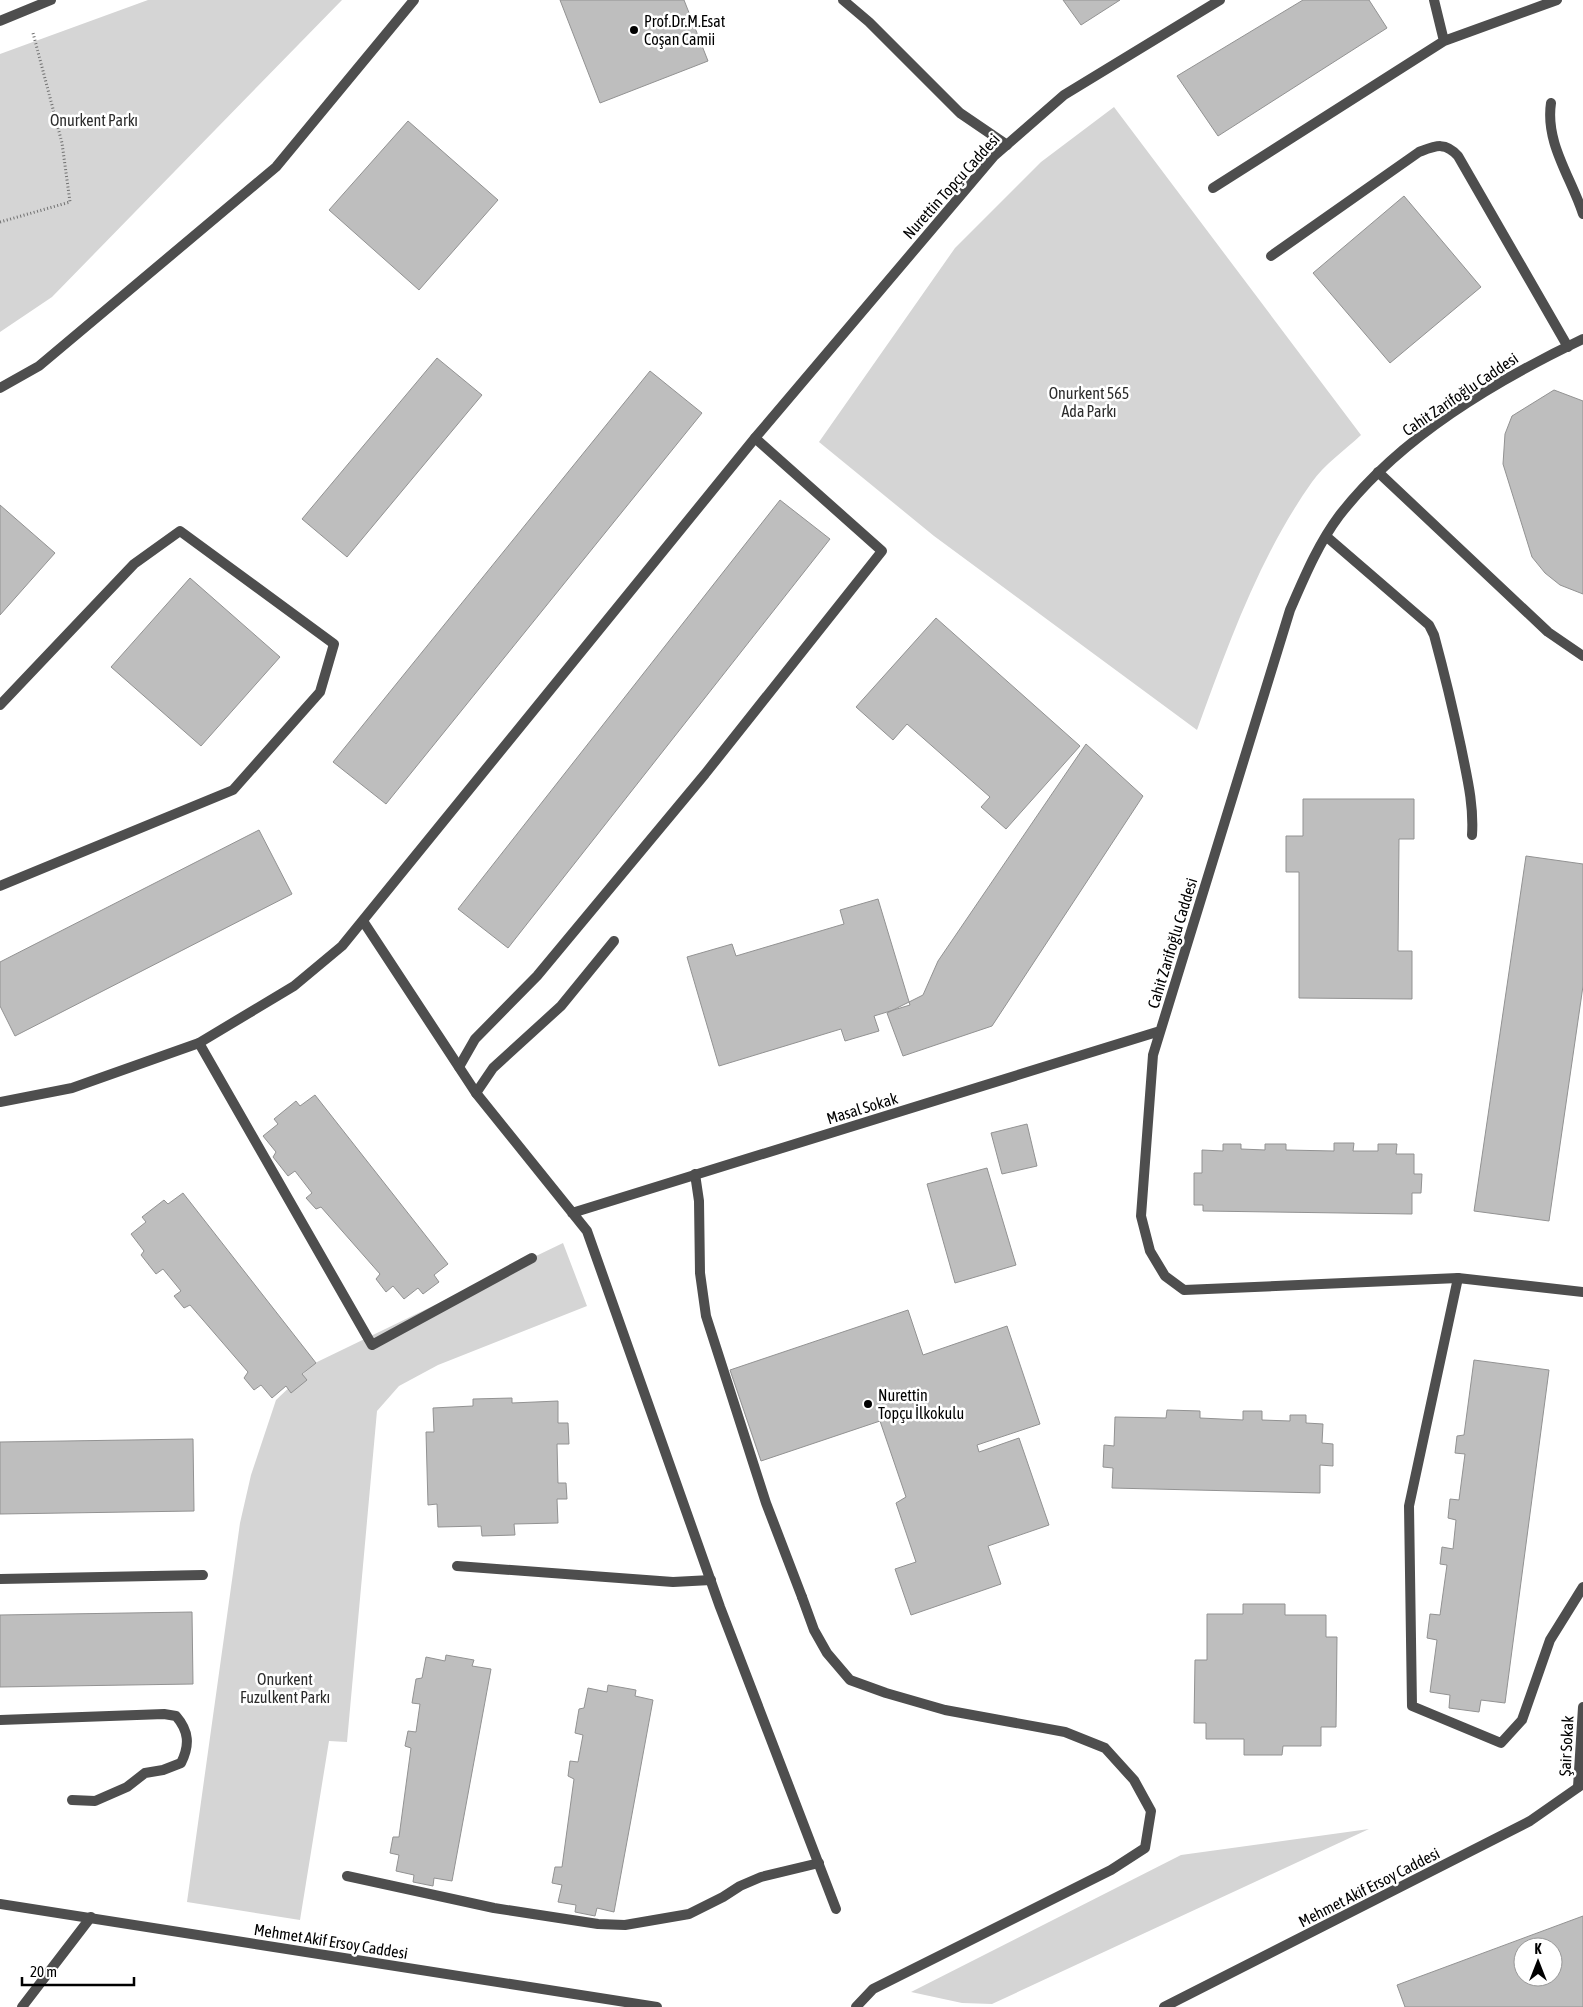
<svg xmlns="http://www.w3.org/2000/svg" width="1583" height="2007" viewBox="0 0 1583 2007" font-family="'Asap Condensed',sans-serif">
<rect width="100%" height="100%" fill="#fff"/>
<!-- green -->
<path fill="#d5d5d5" d="M148 0H342L52 297 0 332V54Z
M1114 107 1361 435C1345 450 1324 465 1312 482 1259 557 1228 645 1197 730L934 536 819 442 955 248 1041 162Z
M563 1243 587 1306 438 1365 399 1386 377 1411 347 1742 329 1741 300 1920 187 1902 240 1523 251 1475 276 1400 315 1363Z
M1369 1829 992 2004 962 2003 911 1992 1181 1855Z"/>
<!-- building -->
<path fill="#bebebe" stroke="#929292" fill-rule="evenodd" d="M560 0H684L708 61 600 103Z
M1063 0H1120L1081 25Z
M1303 0H1369L1387 28 1218 136 1177 76Z
M408 121 498 200 419 290 329 210Z
M1404 196 1481 287 1390 363 1313 273Z
M437 358 482 395 347 557 302 519Z
M650 371 702 413 386 804 333 762Z
M1554 390 1583 401V594L1560 585 1545 573 1532 557 1503 464 1505 434 1512 416Z
M780 500 830 539 508 948 458 909Z
M0 505 55 553 0 615Z
M190 578 280 657 201 746 111 667Z
M936 618 1080 746 1006 829 981 807 990 797 907 724 893 740 856 707Z
M1086 744 1143 796 992 1026 903 1056 887 1013 923 995 938 961Z
M1303 799H1414V839H1399L1398 951H1412V999L1299 998V872H1286V836H1303Z
M259 830 292 894 15 1036 0 1006V962Z
M1526 856 1583 864V986L1549 1221 1474 1211Z
M878 899 910 1005 874 1016 879 1031 845 1041 841 1029 719 1066 687 957 732 944 736 956 844 924 840 910Z
M315 1095 448 1264 434 1275 439 1282 423 1294 418 1288 404 1299 393 1286 386 1292 376 1279 380 1274 321 1207 316 1209 306 1198 312 1193 295 1171 288 1176 273 1157 276 1152 263 1136 278 1124 274 1119 296 1101 300 1106Z
M1027 1124 1037 1166 1002 1174 991 1133Z
M1334 1143H1354L1353 1151H1378V1144H1397L1396 1154H1414V1174H1422L1421 1193H1412V1214L1203 1211V1205H1194V1173H1202V1150L1223 1151V1144H1241V1149L1265 1150V1144H1286V1150L1334 1151Z
M987 1168 1016 1265 955 1283 927 1184Z
M183 1193 316 1363 302 1374 307 1380 291 1393 286 1386 272 1398 261 1385 254 1390 244 1378 248 1372 190 1305 184 1308 174 1296 181 1291 163 1269 156 1274 141 1255 144 1251 131 1234 146 1222 142 1217 164 1200 168 1204Z
M908 1310 923 1355 1007 1326 1040 1424 977 1445 979 1452 1019 1438 1049 1525 988 1546 1001 1584 911 1615 895 1569 916 1562 896 1503 906 1497 880 1421 761 1461 730 1370Z
M1474 1360 1549 1370 1505 1703 1481 1700 1479 1712 1449 1708 1450 1695 1430 1692 1437 1640 1427 1638 1430 1614 1440 1615 1447 1565 1440 1564 1442 1547 1453 1549 1456 1520 1448 1518 1450 1499 1459 1500 1465 1454 1455 1453 1457 1436 1464 1435Z
M512 1398V1403L558 1401V1423H568L569 1444H557L558 1483H566L567 1499H557L558 1523 514 1524 515 1535 482 1536 481 1526 438 1527 437 1504 428 1505 426 1432H434L433 1408 473 1406V1399Z
M1167 1410 1200 1411V1418L1243 1420V1411H1262V1420L1290 1421V1415H1306V1423L1323 1424 1322 1443 1333 1444V1466L1320 1465V1493L1112 1488 1113 1468 1103 1467 1104 1445 1114 1446 1115 1417 1166 1418Z
M193 1439 194 1511 0 1514V1442Z
M1243 1604H1285V1615H1326V1637H1337L1336 1727H1321V1746H1283L1282 1755H1244V1739H1206V1723H1194L1195 1660H1207V1614H1243Z
M192 1612 193 1684 0 1687V1615Z
M446 1655 474 1660 472 1666 491 1669 452 1881 434 1878 433 1886 413 1882 414 1875 396 1871 399 1855 390 1853 393 1837H399L411 1748 405 1746 408 1731 416 1732 420 1704 412 1703 416 1679 422 1678 426 1657 445 1661Z
M608 1685 636 1690 635 1696 653 1700 614 1912 597 1908 595 1916 575 1912 576 1905 558 1902 562 1885 552 1883 555 1867H562L574 1779 568 1776 570 1761 578 1762 583 1735 575 1733 579 1709 584 1708 588 1688 607 1692Z
M1583 1916V2007H1405L1397 1985ZM1523 1947H1553V1977H1523Z"/>
<g fill="none" stroke-linecap="round" stroke-linejoin="round">
<!-- path -->
<path stroke="#707070" stroke-width="3" stroke-dasharray="1 2.5" stroke-linecap="butt" d="M0 222 70 202 62 143 33 33"/>
<!-- service -->
<path stroke="#4e4e4e" stroke-width="10" d="M843 0 869 22 960 113 1007 145
M1434 0 1444 41
M1551 103C1545 143 1571 177 1583 214
M1213 188 1444 41 1557 0
M1271 256 1419 152C1435 146 1445 141 1458 156L1568 347
M1378 472 1548 632 1583 656
M1327 537 1429 625 1434 635C1444 672 1453 709 1461 747 1467 777 1474 805 1472 835
M0 705 134 564 180 531 334 644 320 692 233 790 0 886
M199 1043 372 1345 532 1258
M459 1067 475 1039 537 976 705 774 882 551 755 438
M476 1093 493 1068 561 1006 614 941
M695 1174 699 1201 700 1273 706 1316 766 1503 802 1597
M1458 1278 1409 1506 1412 1706 1501 1743 1522 1720 1550 1640 1583 1587
M457 1566 673 1582 711 1580
M0 1720 164 1714 176 1716C189 1731 190 1745 181 1763L163 1770 145 1773 127 1787 95 1801 72 1800
M347 1876 494 1908 598 1924 625 1925 689 1914 723 1897 740 1886 761 1877 819 1863"/>
<!-- minor -->
<path stroke="#4e4e4e" stroke-width="10" d="M1583 339C1495 381 1400 437 1339 516 1318 544 1304 578 1290 610L1153 1055 1141 1216 1150 1251 1165 1276 1184 1290 1458 1278 1583 1292
M0 388 39 366 276 167 414 0
M363 921 476 1093 587 1231 720 1607 836 1909
M0 1102 72 1088 199 1043 294 986 342 946 755 438 994 156 1064 95 1220 0
M572 1213 1160 1031
M0 1579 203 1575
M802 1597 814 1630 827 1653 850 1680 886 1693 945 1710 1065 1732 1105 1748 1134 1780 1151 1811 1145 1848 1111 1870 873 1989 856 2007
M1578 1787 1583 1707
M22 2007 91 1917"/>
<!-- tertiary -->
<path stroke="#4e4e4e" stroke-width="10" d="M0 21 51 0
M0 1904 657 2007
M1164 2007 1530 1821 1583 1784"/>
</g>
<!-- markers -->
<g fill="#000" stroke="#fff" stroke-width="2">
<circle cx="634" cy="30" r="5"/>
<circle cx="868" cy="1404" r="5"/>
</g>
<g text-anchor="middle" stroke-width="5" stroke-linejoin="round" paint-order="stroke">
<!-- poi labels -->
<g font-size="16" fill="#000" stroke="#fff" text-anchor="start">
<text x="644" y="27">Prof.Dr.M.Esat<tspan x="644" dy="18">Coşan Camii</tspan></text>
<text x="878" y="1401">Nurettin<tspan x="878" dy="18">Topçu İlkokulu</tspan></text>
</g>
<!-- park labels -->
<g font-size="16" fill="#2c2c2c" stroke="#fff">
<text x="94" y="126">Onurkent Parkı</text>
<text x="1089" y="399">Onurkent 565<tspan x="1089" dy="18">Ada Parkı</tspan></text>
<text x="285" y="1685">Onurkent<tspan x="285" dy="18">Fuzulkent Parkı</tspan></text>
</g>
<!-- street labels -->
<g font-size="16" fill="#000" stroke="#fff">
<text transform="translate(951 186) rotate(-48)" y="6">Nurettin Topçu Caddesi</text>
<text transform="translate(1460 394) rotate(-34)" y="6">Cahit Zarifoğlu Caddesi</text>
<text transform="translate(1172 943) rotate(-73)" y="6">Cahit Zarifoğlu Caddesi</text>
<text transform="translate(862 1108) rotate(-17)" y="6">Masal Sokak</text>
<text transform="translate(1566 1746) rotate(-87)" y="6">Şair Sokak</text>
<text transform="translate(1369 1887) rotate(-27)" y="6">Mehmet Akif Ersoy Caddesi</text>
<text transform="translate(331 1941) rotate(9)" y="6">Mehmet Akif Ersoy Caddesi</text>
</g>
</g>
<!-- north arrow -->
<g transform="translate(1538 1962)"><circle r="24" fill="#ffffff" stroke="#999999"/>
<path d="M0-4L9 19L0 12L-9 19Z" fill="#000000"/>
<text y="-8" font-size="14" font-weight="bold" text-anchor="middle" fill="#000000">K</text>
</g>
<!-- scale -->
<path d="M22 1977v8h112v-8" fill="none" stroke="#000000" stroke-width="2.5"/>
<text x="30" y="1977" font-size="15" fill="#000000" stroke="#ffffff" stroke-width="4" paint-order="stroke">20 m</text>
</svg>
